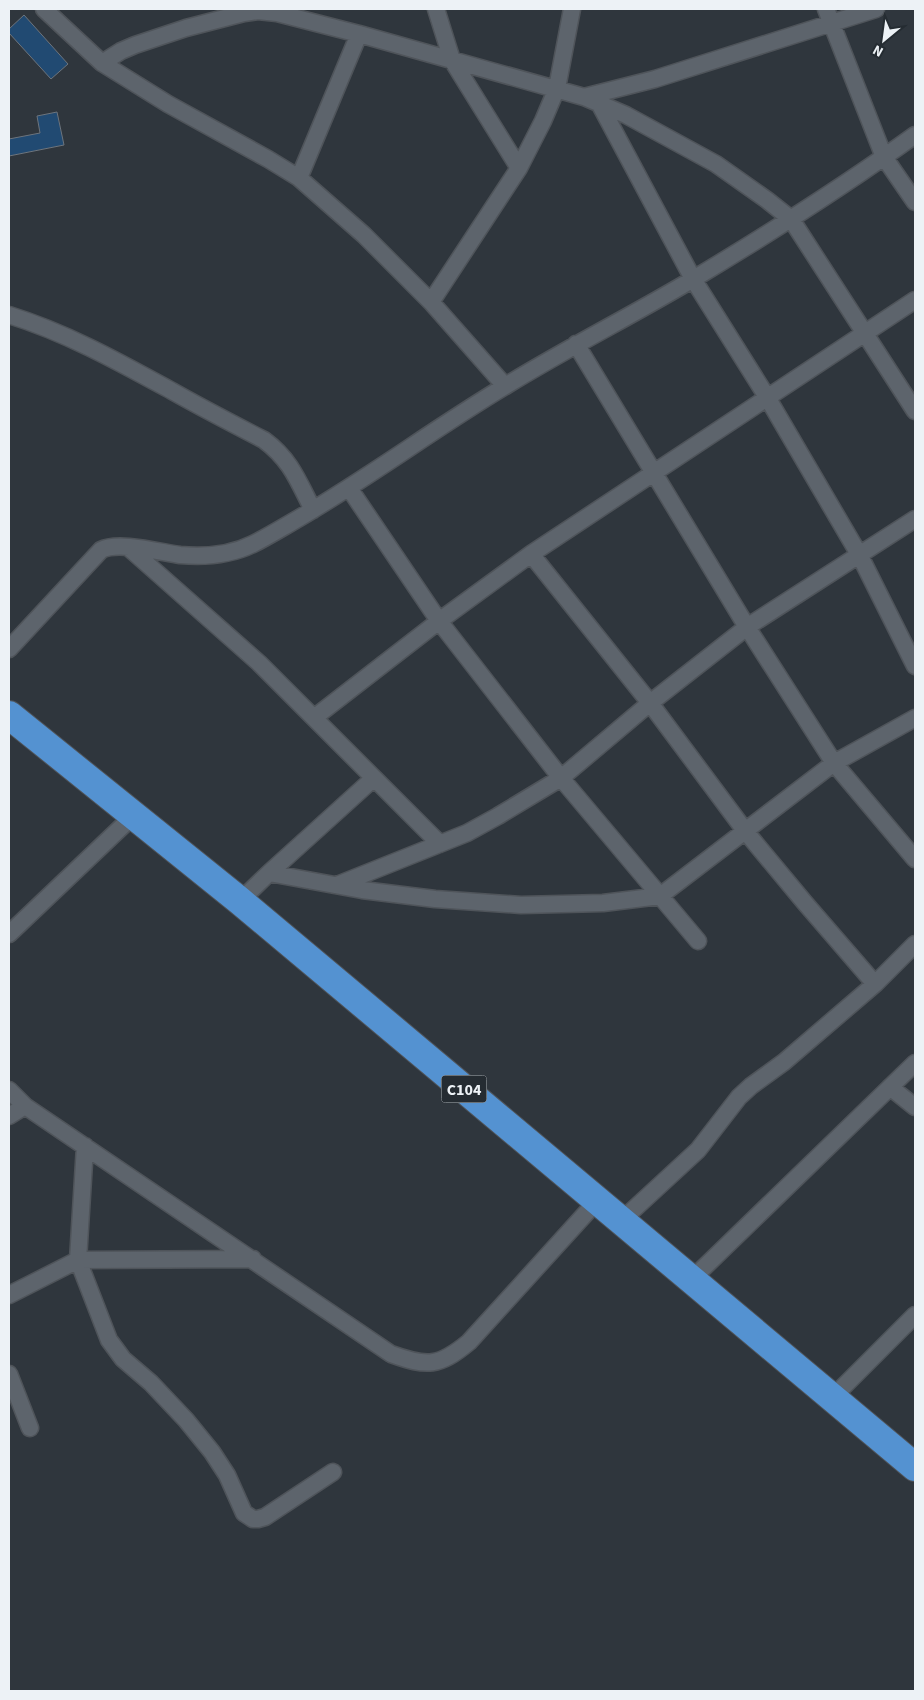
<svg xmlns="http://www.w3.org/2000/svg" width="924" height="1700" viewBox="0 0 924 1700" font-family="'Source Sans 3',sans-serif">
<rect width="100%" height="100%" fill="#2f363d"/>
<!-- building -->
<path fill="#214a72" stroke="#6d747c" d="M24 15 68 64 51 79 9 33V29Z
M57 112 64 145 9 156V139L40 133 37 116Z"/>
<g fill="none" stroke-linecap="round" stroke-linejoin="round">
<defs>
<path id="street" d="M44 9 102 63 168 104 268 159 299 178 364 235 431 302 505 386
M826 9 884 157 915 202
M102 63 121 51 135 45 186 28 244 13 258 11 277 13 359 34 584 97 626 115 716 164 767 200 791 219 915 411
M584 97 655 79 876 9
M599 103 693 279 767 397 860 556 915 666
M519 168 543 121 557 88 572 9
M299 178 359 34
M431 302 519 168 452 60 436 9
M9 315C67 333 119 362 172 391 202 408 233 424 264 440 291 460 298 481 313 510
M576 344 747 627 834 763 915 859
M349 488 439 621 561 778 698 941
M129 548 259 663 440 844
M531 554 650 703 746 832 805 903 875 984
M9 649 101 550C118 541 159 552 180 555 203 557 231 555 253 544 267 537 280 529 294 521 367 479 435 428 507 385 569 347 633 315 695 278 770 233 844 186 915 135
M315 717 439 621 531 554 915 300
M269 873 362 890 435 899 521 905 603 903 660 896 834 763 915 718
M337 885 467 833 498 816 561 778 650 703 747 627 915 519
M240 901 269 873 374 778
M9 934 133 816
M890 1087 915 1107
M9 1090 25 1106
M9 1116 25 1106 391 1354C427 1367 439 1367 469 1342L597 1201
M85 1146 78 1260 109 1340 123 1359 151 1383 186 1420 212 1452 227 1475 244 1513 253 1519H258L265 1517 333 1472
M621 1221 698 1150 739 1097 751 1086 784 1062 875 984 915 944
M691 1280 915 1063
M9 1295 78 1260 253 1259
M9 1374 30 1428
M832 1398 915 1315"/>
<path id="highway" d="M9 715 240 901 915 1467"/>
</defs>
<!-- street casing -->
<use href="#street" stroke="#4f545a" stroke-width="19"/>
<!-- highway casing -->
<use href="#highway" stroke="#4f545a" stroke-width="30"/>
<!-- street -->
<use href="#street" stroke="#5d646c" stroke-width="16"/>
<!-- highway -->
<use href="#highway" stroke="#5492d1" stroke-width="28"/>
</g>
<g text-anchor="middle" stroke-width="5" stroke-linejoin="round" paint-order="stroke">
<!-- shield labels -->
<rect fill="#252c32" stroke="#b1b7bb" stroke-width="1" x="441.5" y="1075.5" width="45" height="27" rx="4"/>
<g font-size="16" font-weight="bold" fill="#edf2f6">
<text x="464" y="1095">C104</text>
</g>
</g>
<!-- border -->
<rect width="924" height="1700" fill="none" stroke="#edf2f6" stroke-width="20"/>
<!-- north arrow -->
<g transform="translate(884 40) rotate(209)" stroke="#252c32" stroke-width="4" paint-order="stroke">
<path d="M0-4L9 19L0 12L-9 19Z" fill="#edf2f6"/>
<text y="-8" font-size="14" font-weight="bold" text-anchor="middle" fill="#edf2f6">N</text>
</g>
</svg>
